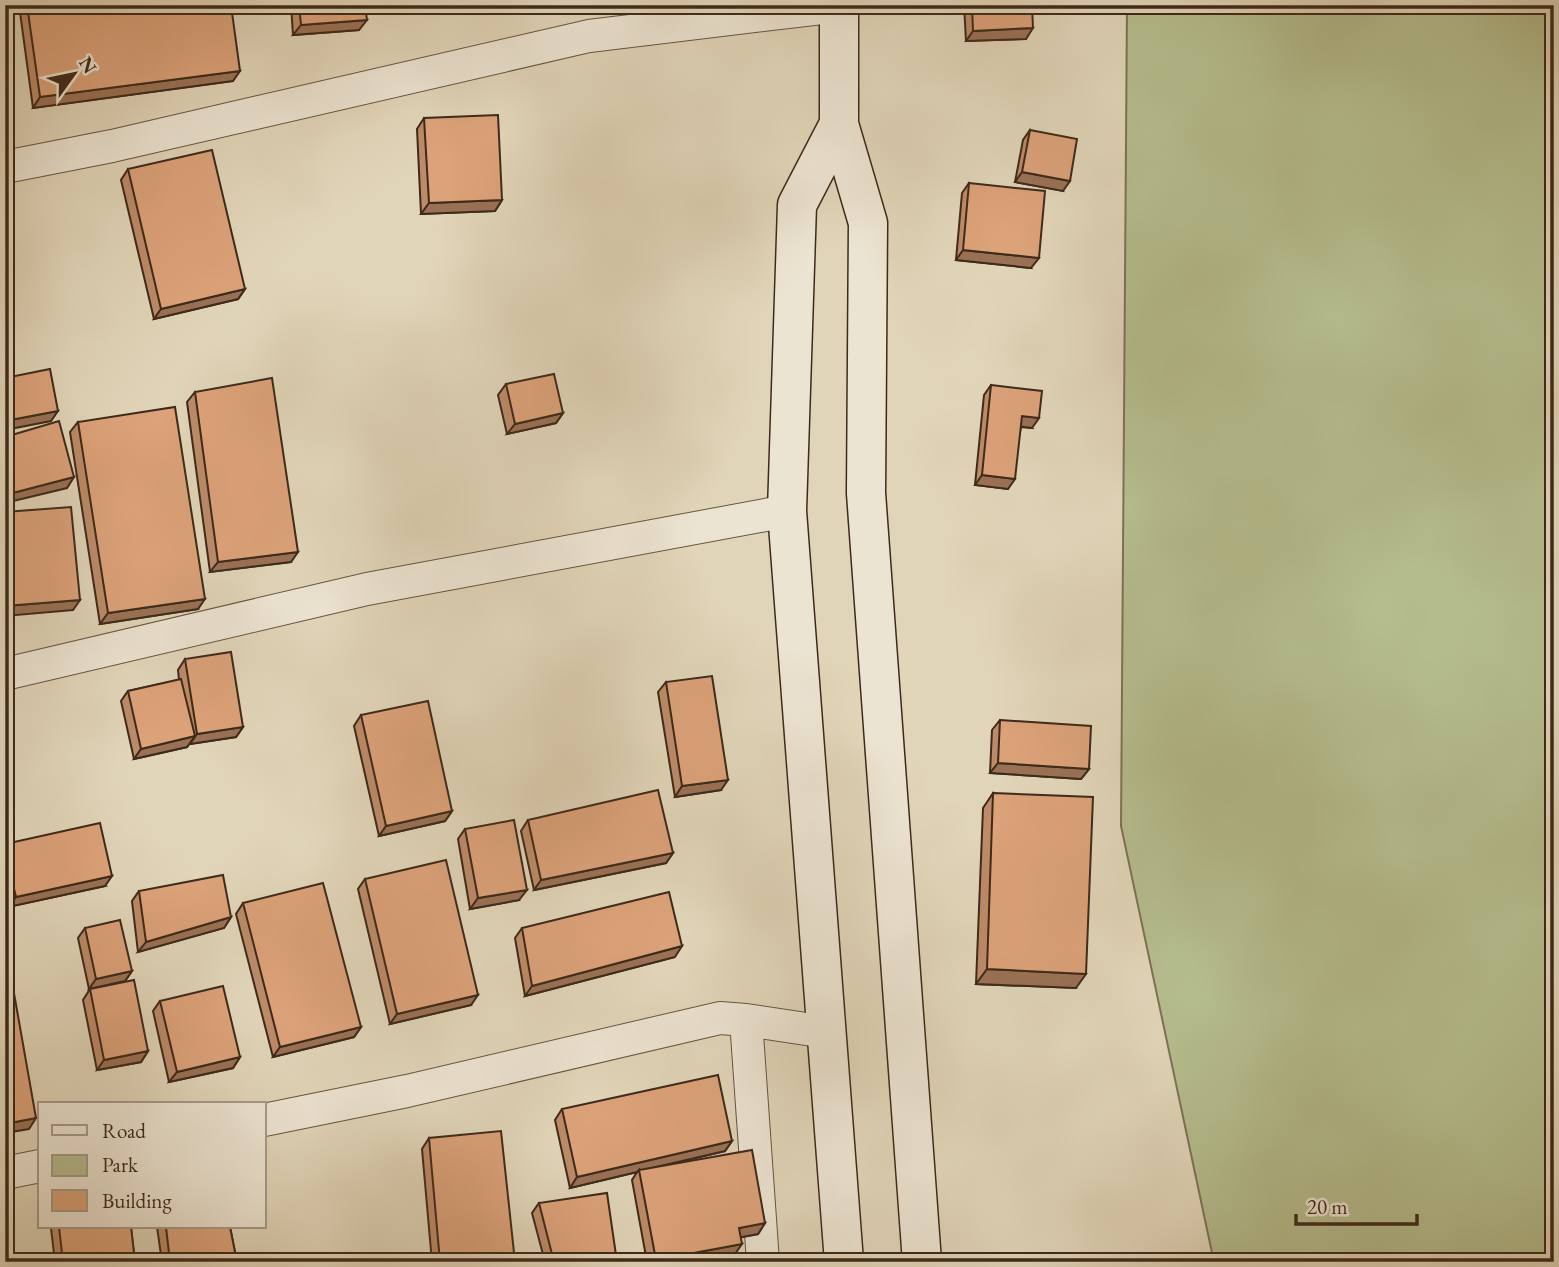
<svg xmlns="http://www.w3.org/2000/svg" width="1559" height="1267" viewBox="0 0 1559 1267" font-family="'EB Garamond',serif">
<rect width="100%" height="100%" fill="#e1d5b9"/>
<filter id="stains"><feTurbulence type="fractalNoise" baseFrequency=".00286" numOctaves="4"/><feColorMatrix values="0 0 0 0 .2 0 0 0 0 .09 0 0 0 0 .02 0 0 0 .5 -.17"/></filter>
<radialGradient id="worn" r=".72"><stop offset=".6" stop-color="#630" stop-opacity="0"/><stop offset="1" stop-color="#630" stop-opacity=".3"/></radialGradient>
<!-- green -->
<path fill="#b5bd8e" stroke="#7a7454" stroke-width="2" d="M1127 5H1554V1262H1214L1121 826Z"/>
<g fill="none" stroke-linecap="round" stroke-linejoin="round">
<defs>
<path id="street" d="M5 167 112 146 589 36 839 6
M5 674 367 589 787 511
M746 1020 763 1262
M264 1120 407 1091 720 1018 746 1020 826 1032
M5 1173 40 1166"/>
<path id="secondary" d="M839 5V124L868 223 866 493 922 1262
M839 124 797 205 787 511 844 1262"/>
</defs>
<!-- street casing -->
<use href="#street" stroke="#675542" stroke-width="34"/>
<!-- secondary casing -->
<use href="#secondary" stroke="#3e2a1a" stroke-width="41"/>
<!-- street -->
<use href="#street" stroke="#ece4d2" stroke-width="32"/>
<!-- secondary -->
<use href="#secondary" stroke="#ece4d2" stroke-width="38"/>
</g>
<!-- wall -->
<path fill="#bd8b69" stroke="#3e2a1a" stroke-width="2" d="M19 5H231L233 81 33 108Z
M291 5H365L359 30 293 35Z
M964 5H1032L1026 39 966 41Z
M424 118 502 200 495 211 421 214 417 129Z
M1030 130 1063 191 1015 182 1023 140Z
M128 169 245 289 238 299 154 319 121 180Z
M969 183 1031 268 956 260 962 193Z
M506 384 563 413 556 423 507 434 498 395Z
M991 385 1032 428 1021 427 1008 489 975 485 984 395Z
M195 392 291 562 210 572 187 402Z
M78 422 198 609 100 624 70 432Z
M185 659 243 727 236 737 190 744V743L187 747 134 759 121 701 128 691 179 680 178 670Z
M666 682 721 790 675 797 658 692Z
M361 715 452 811 445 821 379 836 354 726Z
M1000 720 1089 769 1081 779 990 773 992 730Z
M993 793 1076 988 976 984 983 808Z
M528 820 673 853 666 863 534 890 521 831Z
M465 829 519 900 470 909 458 839Z
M5 844 105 886 8 907 5 893Z
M365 879 471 1005 390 1024 358 889Z
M139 891 231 917 224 928 138 952 132 901Z
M243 903 361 1027 354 1037 273 1057 236 914Z
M85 928 132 971 125 981 89 989 78 938Z
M522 928 675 957 525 996 515 938Z
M90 989 148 1051 141 1062 97 1070 83 1000Z
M160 1001 240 1057 233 1068 169 1082 153 1011Z
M562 1109 732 1141 725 1151 666 1165 765 1223 758 1234 741 1237 735 1254 693 1262H647L632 1180 637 1172 570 1188 555 1120Z
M429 1138 515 1262H432L422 1149Z
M539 1203 617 1262H545L532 1213Z
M52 1227H131L135 1262H55L51 1228Z
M157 1227H230L237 1262H162Z"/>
<!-- shaded-wall -->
<path fill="#9a7155" stroke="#3e2a1a" stroke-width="2" d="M367 20 359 30 293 35 301 25Z
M1033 28 1026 39 966 41 973 31Z
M240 71 233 81 33 108 40 97Z
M1022 172 1070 181 1063 191 1015 182Z
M502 200 495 211 421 214 429 203Z
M963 250 1039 258 1031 268 956 260Z
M245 289 238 299 154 319 161 309Z
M58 411 51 421 5 430V421Z
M563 413 556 423 507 434 515 424Z
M1022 416 1039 418 1032 428 1015 426Z
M982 475 1015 479 1008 489 975 485Z
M74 477 67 488 5 503V495Z
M298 552 291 562 210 572 218 562Z
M205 599 198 609 100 624 108 613Z
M80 600 73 610 5 616V606Z
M243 727 236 737 190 744 197 734Z
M195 736 187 747 134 759 141 749Z
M998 763 1089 769 1081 779 990 773Z
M728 780 721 790 675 797 682 786Z
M452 811 445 821 379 836 386 826Z
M673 853 666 863 534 890 541 880Z
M112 876 105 886 8 907 16 897Z
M527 890 519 900 470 909 478 898Z
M231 917 224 928 138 952 146 942Z
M682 946 675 957 525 996 532 986Z
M987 969 1086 974 1076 988 976 984Z
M132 971 125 981 89 989 96 979Z
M478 995 471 1005 390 1024 397 1014Z
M361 1027 354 1037 273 1057 280 1047Z
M148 1051 141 1062 97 1070 104 1060Z
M240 1057 233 1068 169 1082 177 1072Z
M36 1118 29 1129 5 1133V1124Z
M732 1141 725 1151 639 1171V1170L637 1172 570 1188 577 1177Z
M765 1223 758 1234 732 1239 739 1228Z
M742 1244 735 1254 693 1262H654L656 1260Z"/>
<!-- building -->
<path fill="#dca27a" stroke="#3e2a1a" stroke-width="2" d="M27 5H231L240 71 40 97Z
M299 5H365L367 20 301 25Z
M972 5H1032L1033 28 973 31Z
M498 115 502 200 429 203 424 118Z
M1030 130 1077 139 1070 181 1022 172Z
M212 150 245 289 161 309 128 169Z
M969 183 1045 191 1039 258 963 250Z
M50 369 58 411 5 421V378Z
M554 374 563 413 515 424 506 384Z
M272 378 298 552 218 562 195 392Z
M991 385 1042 391 1039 418 1022 416 1015 479 982 475Z
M175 407 205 599 108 613 78 422Z
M59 421 74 477 5 495V437Z
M71 507 80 600 5 606V512Z
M231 652 243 727 197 734 185 659Z
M712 676 728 780 682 786 666 682Z
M181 679 195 736 141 749 128 691Z
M428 701 452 811 386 826 361 715Z
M1000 720 1091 726 1089 769 998 763Z
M658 790 673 853 541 880 528 820Z
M993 793 1093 797 1086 974 987 969Z
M514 820 527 890 478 898 465 829Z
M100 823 112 876 16 897 5 852V844Z
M446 860 478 995 397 1014 365 879Z
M223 875 231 917 146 942 139 891Z
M323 883 361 1027 280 1047 243 903Z
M669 892 682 946 532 986 522 928Z
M120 920 132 971 96 979 85 928Z
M5 942 36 1118 5 1124Z
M134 980 148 1051 104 1060 90 989Z
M223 986 240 1057 177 1072 160 1001Z
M718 1075 732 1141 577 1177 562 1109Z
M501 1131 515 1262H440L429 1138Z
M752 1150 765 1223 739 1228 742 1244 656 1260 639 1170Z
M607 1193 617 1262H554L539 1203Z
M59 1227H131L135 1262H63Z
M166 1227H230L237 1262H170Z"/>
<!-- margin -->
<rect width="1559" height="1267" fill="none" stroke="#e1d5b9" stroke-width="28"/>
<rect x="7" y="7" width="1545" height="1253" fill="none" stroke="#3e2a1a" stroke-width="3.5"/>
<rect x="14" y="14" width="1531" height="1239" fill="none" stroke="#3e2a1a" stroke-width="2"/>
<!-- legend -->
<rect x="38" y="1102" width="228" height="126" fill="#ece4d2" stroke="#a69a88" stroke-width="2"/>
<rect x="52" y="1125" width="35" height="10" fill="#ece4d2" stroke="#a69a88" stroke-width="2"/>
<text x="102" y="1138" font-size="21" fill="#3e2a1a">Road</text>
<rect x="52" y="1155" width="35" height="21" fill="#b5bd8e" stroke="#a69a88" stroke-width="2"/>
<text x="102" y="1172" font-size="21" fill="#3e2a1a">Park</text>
<rect x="52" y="1190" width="35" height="21" fill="#dca27a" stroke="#a69a88" stroke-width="2"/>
<text x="102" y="1208" font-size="21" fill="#3e2a1a">Building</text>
<!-- north arrow -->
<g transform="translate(74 74) rotate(57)" stroke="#ece4d2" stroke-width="5" paint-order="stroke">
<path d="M0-5L12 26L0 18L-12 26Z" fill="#3e2a1a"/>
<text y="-10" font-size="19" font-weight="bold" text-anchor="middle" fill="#3e2a1a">N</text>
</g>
<!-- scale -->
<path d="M1296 1214v10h121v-10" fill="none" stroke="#3e2a1a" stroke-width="3.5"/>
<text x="1307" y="1214" font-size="21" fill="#3e2a1a" stroke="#ece4d2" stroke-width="5" paint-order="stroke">20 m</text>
<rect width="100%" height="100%" filter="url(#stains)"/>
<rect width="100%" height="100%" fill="url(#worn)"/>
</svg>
